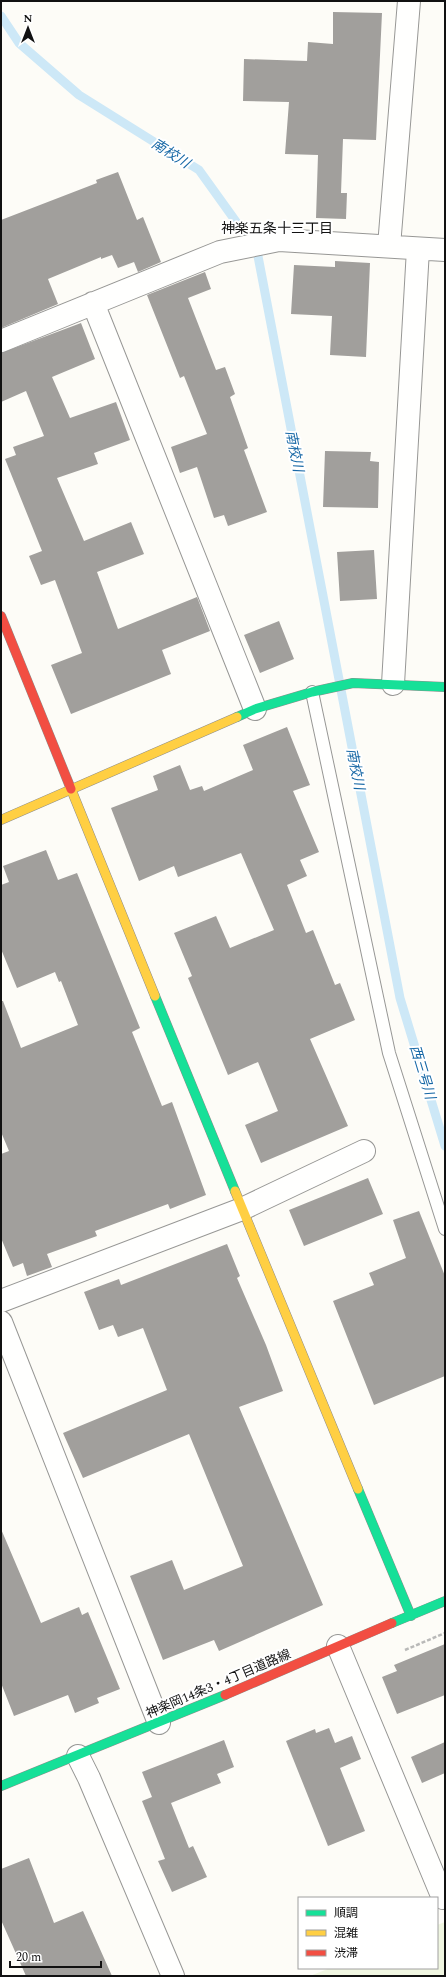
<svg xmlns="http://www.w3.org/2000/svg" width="446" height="1977" viewBox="0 0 446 1977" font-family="Spectral,'Noto Sans JP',serif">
<rect width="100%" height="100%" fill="#fdfcf7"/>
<!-- pitch -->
<path fill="#f0f6e1" d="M445 1922V1976H310L330 1968H437V1925Z"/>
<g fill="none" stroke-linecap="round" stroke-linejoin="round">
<!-- stream -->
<path stroke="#cde8f7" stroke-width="9" d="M1 16 19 43 79 95 199 170 257 251 400 998 445 1146"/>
</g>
<!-- building -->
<path fill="#a19f9c" d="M333 12 382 13 376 140 343 139 341 193H347L346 219 316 218 318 155 285 154 289 102 243 101 244 59 307 61 308 42 333 44Z
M118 172 137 220 143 217 161 262 138 272 134 262 118 268 112 255 101 259V257L48 279 58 304 1 328V220L97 183 96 180Z
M335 261 370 263 366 357 330 355 332 316 291 314 294 265 335 267Z
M205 272 211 289 188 298 216 370 225 367 235 394 230 397 248 448 244 450 267 512 228 526 224 515 214 518 197 467 180 473 171 447 207 434 184 376 180 378 147 295Z
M81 323 95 359 52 377 70 418 116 402 130 440 94 453 98 464 57 478 84 541 131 522 144 554 97 572 118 629 197 597 210 631 162 650 171 674 71 714 51 665 82 653 55 580 41 585 29 556 42 551 5 459 16 455 13 447 44 436 26 391 1 402V353Z
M325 451 371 452 370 461 379 462 378 508 323 507Z
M374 550 377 599 340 601 337 552Z
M279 621 294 659 260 673 244 635Z
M287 727 310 785 293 791 319 852 300 860 307 876 287 885 306 933 313 930 335 985 340 983 355 1020 310 1039 348 1126 261 1163 245 1125 278 1111 258 1062 228 1075 188 978 192 976 174 933 216 916 230 948 274 930 241 853 178 877 174 866 139 881 111 808 158 790 153 776 180 765 190 790 202 786 204 791 253 770 243 745Z
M46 850 58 880 77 873 140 1028 132 1032 162 1106 172 1102 206 1195 170 1209 168 1204 95 1231 97 1236 47 1254 52 1267 27 1276 23 1263 13 1267 1 1238V1154L9 1151 1 1132V1001H3L21 1048 78 1025 61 981 59 982 55 972 17 988 1 949V885L9 882 3 866Z
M368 1178 383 1214 304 1246 289 1210Z
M419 1211 445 1276V1376L374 1405 333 1301 374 1285 369 1273 406 1258 393 1220Z
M227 1244 240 1276 237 1278 266 1345 283 1391 239 1407 323 1605 219 1651 214 1640 163 1660 130 1576 172 1560 184 1590 243 1566 189 1434 83 1478 63 1433 167 1390 143 1328 118 1337 113 1325 99 1330 84 1292 119 1279 121 1285Z
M1 1529 41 1623 79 1607 82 1615 88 1612 120 1689 97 1698 99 1703 75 1713 68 1695 14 1716 1 1683Z
M445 1644V1695L397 1714 382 1677 397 1671 394 1665Z
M329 1728 335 1743 352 1736 361 1759 340 1768 365 1831 328 1846 286 1741 315 1729 316 1733Z
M224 1740 234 1767 217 1774 221 1783 171 1803 189 1848 193 1846 207 1877 172 1892 158 1861 165 1859 142 1801 152 1797 142 1772Z
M445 1742V1773L422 1783 411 1757Z
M29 1858 54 1923 83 1911 112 1976H26L1 1920V1869Z"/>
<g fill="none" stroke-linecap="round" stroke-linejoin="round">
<defs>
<path id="lane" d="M312 692 389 1053 445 1229"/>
<path id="street" d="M389 246 409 1
M93 303 255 709
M1 341 220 252 279 240 445 250
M393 684 418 249
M1 1301 242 1209 364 1151
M1 1322 159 1723
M338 1646 443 1898
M78 1756 89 1778 173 1976"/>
<path id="fast" d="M237 717 255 709 312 692 353 683 445 687
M155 996 235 1191
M358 1489 411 1616
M392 1623 445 1601
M1 1786 225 1695"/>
<path id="slow" d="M71 789 155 996
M1 820 237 717
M235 1191 358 1489"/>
<path id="jam" d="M1 616 71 789
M225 1695 392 1623"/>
</defs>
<!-- lane casing -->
<use href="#lane" stroke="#979795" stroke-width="14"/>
<!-- street casing -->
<use href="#street" stroke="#979795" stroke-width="24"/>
<!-- fast casing -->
<use href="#fast" stroke="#8e8d8b" stroke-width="10"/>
<!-- slow casing -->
<use href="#slow" stroke="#8e8d8b" stroke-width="10"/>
<!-- jam casing -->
<use href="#jam" stroke="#8e8d8b" stroke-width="10"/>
<!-- path -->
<path stroke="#b9b9b8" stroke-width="2.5" stroke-dasharray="4 2" stroke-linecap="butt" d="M405 1650 445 1633"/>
<!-- lane -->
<use href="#lane" stroke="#fffffe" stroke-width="12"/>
<!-- street -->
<use href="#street" stroke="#fffffe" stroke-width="22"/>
<!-- fast -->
<use href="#fast" stroke="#16e098" stroke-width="9"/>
<!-- slow -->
<use href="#slow" stroke="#ffcf43" stroke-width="9"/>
<!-- jam -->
<use href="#jam" stroke="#f24e42" stroke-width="9"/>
</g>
<g text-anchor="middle" stroke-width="4" stroke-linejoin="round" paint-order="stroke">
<!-- street labels -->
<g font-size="13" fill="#111" stroke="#fff">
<text transform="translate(218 1683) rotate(-23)" y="5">神楽岡14条3・4丁目道路線</text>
</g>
<!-- water labels -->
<g font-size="14" font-style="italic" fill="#1768a6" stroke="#fff">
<text transform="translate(171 153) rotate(32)" y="5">南校川</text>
<text transform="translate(295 451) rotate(79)" y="5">南校川</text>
<text transform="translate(356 769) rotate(79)" y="5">南校川</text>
<text transform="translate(423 1072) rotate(73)" y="5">西三号川</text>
</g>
<!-- neighbourhood labels -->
<g font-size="14" fill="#111" stroke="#fff">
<text x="277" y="233">神楽五条十三丁目</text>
</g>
</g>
<!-- border -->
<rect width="446" height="1977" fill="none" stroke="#111111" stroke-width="4"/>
<!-- legend -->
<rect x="298" y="1897" width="140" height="72" fill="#ffffff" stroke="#a0a0a0"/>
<rect x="306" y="1910" width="20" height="6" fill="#16e098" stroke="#a0a0a0"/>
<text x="334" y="1917" font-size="12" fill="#111111">順調</text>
<rect x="306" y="1930" width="20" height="6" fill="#ffcf43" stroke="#a0a0a0"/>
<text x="334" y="1937" font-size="12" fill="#111111">混雑</text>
<rect x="306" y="1950" width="20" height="6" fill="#f24e42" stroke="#a0a0a0"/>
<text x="334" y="1957" font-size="12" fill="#111111">渋滞</text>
<!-- north arrow -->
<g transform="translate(28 28)" stroke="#ffffff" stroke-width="3" paint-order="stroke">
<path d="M0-3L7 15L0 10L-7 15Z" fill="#111111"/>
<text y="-6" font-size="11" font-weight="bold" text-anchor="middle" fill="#111111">N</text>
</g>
<!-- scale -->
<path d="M10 1961v6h91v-6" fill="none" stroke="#111111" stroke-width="2"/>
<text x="16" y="1961" font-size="12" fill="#111111" stroke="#ffffff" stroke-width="3" paint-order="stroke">20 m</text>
</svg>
